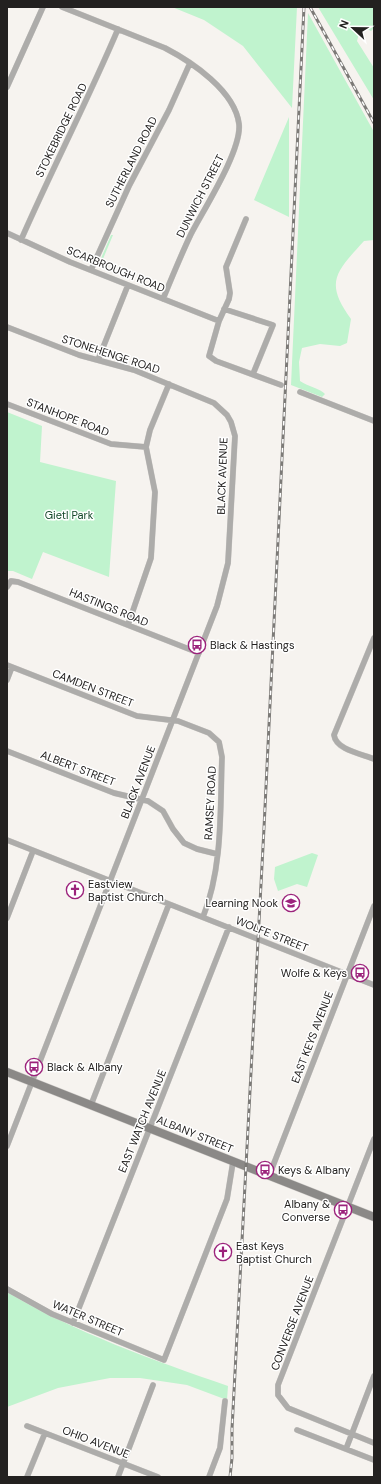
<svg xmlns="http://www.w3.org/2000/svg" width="381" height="1484" viewBox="0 0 381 1484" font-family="'DM Sans',sans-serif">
<rect width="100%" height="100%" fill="#f6f3ef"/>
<!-- green -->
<path fill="#c0f3ce" d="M172 7H297L292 108 243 46 204 20Z
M318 7H374V28L371 31 361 26 357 41 374 68V100Z
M308 13 374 132V240L364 241C336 272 324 282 351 319L347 343 340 346 320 344 302 348 299 362 300 381C307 386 321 389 325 394L322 397 291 385Z
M289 117V217L254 200Z
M111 235H113L100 266 99 263Z
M7 412 42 426 40 462 116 481 109 577 43 552 32 579 13 571H7Z
M312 853 318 855 307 887 297 884 278 891 274 879 275 867Z
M7 1292C76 1333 153 1360 228 1386L227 1400 187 1385 140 1378H110L58 1388 7 1407Z"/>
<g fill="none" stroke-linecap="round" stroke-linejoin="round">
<defs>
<path id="street" d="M62 7 165 48C192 62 235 91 239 124 242 150 204 209 191 234 181 255 172 277 163 299
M7 87 43 7
M246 219 226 267 230 293 229 299 219 321 209 356 216 361 281 385
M7 233 70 262 219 321
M21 240C52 169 88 100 118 29
M91 270 129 186 169 110 190 63
M224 309 273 325 253 374
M7 327 79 355 134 370 214 403 227 415 231 422 235 436 228 563 217 606 7 1146
M98 360 128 285
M300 392 374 421
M7 404 111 444 146 447
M7 587 11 581 18 582 199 653
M128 625 151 558 155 492 146 447 150 430 169 384
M374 638 334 735C336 750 362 754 374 759
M7 665 137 716 178 721 209 733 219 742 222 757C220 810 223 867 203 917
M7 680 12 667
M7 751 114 793 148 801 163 811 173 829 184 843 197 849 217 854
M7 840 374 985
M7 918 33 851
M91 1105 169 904
M374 1139 278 1385V1395L288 1408 374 1443
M269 1176 374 906
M7 1289 52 1314 164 1360 227 1199 233 1162
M73 1323 229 927
M27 1426 158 1477
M297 1430 374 1460
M346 1449 374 1376
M27 1477 45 1433
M118 1477 153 1385
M209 1477 220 1448 225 1401"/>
<path id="secondary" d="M7 1072 374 1217"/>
</defs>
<!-- street casing -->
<use href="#street" stroke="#d0cdca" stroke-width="6"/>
<!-- secondary casing -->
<use href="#secondary" stroke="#d0cdca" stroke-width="9"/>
<!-- street -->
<use href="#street" stroke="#adacaa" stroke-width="5.5"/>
<!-- secondary -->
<use href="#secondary" stroke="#8b8987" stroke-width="8"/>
<defs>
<path id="rail" d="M310 7 374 123
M230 1477 232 1458V1429L264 828 304 7"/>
</defs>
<!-- rail casing -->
<use href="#rail" stroke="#7c7a77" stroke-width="3"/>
<!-- rail -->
<use href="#rail" stroke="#fff" stroke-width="1.5" stroke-dasharray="4.5" stroke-linecap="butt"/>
</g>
<!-- icons -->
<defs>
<symbol id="bus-ring" viewBox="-11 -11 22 22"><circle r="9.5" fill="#fff" stroke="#9c237c" stroke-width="1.5"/><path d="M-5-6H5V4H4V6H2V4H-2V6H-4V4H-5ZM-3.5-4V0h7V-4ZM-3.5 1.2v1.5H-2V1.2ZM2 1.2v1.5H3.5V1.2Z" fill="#9c237c"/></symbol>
<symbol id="church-ring" viewBox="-11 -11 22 22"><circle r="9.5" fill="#fff" stroke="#9c237c" stroke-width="1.5"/><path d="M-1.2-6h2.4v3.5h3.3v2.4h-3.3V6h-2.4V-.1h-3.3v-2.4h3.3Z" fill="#9c237c"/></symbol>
<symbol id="school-ring" viewBox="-11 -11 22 22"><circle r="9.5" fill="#fff" stroke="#9c237c" stroke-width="1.5"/><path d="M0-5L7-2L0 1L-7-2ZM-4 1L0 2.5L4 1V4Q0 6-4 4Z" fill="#9c237c"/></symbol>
</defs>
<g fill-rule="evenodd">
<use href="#bus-ring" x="187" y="635" width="20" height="20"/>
<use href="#church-ring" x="65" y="880" width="20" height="20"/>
<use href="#school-ring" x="281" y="893" width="20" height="20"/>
<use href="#bus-ring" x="350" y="963" width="20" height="20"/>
<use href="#bus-ring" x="24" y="1057" width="20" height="20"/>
<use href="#bus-ring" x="255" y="1160" width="20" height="20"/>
<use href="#bus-ring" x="333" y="1200" width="20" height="20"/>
<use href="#church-ring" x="213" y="1242" width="20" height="20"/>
</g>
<g text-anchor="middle" stroke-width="3" stroke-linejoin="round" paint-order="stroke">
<!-- street labels -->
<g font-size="11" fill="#232120" stroke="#fff">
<text transform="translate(61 130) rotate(-64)" y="4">STOKEBRIDGE ROAD</text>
<text transform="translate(131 162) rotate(-63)" y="4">SUTHERLAND ROAD</text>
<text transform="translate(200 196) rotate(-63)" y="4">DUNWICH STREET</text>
<text transform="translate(116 269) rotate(22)" y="4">SCARBROUGH ROAD</text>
<text transform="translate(111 354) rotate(18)" y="4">STONEHENGE ROAD</text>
<text transform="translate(68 417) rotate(21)" y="4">STANHOPE ROAD</text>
<text transform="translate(222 476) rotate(-88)" y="4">BLACK AVENUE</text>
<text transform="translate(109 607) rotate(22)" y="4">HASTINGS ROAD</text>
<text transform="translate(93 688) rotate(21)" y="4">CAMDEN STREET</text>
<text transform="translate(78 768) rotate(21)" y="4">ALBERT STREET</text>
<text transform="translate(138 782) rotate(-69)" y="4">BLACK AVENUE</text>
<text transform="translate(210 803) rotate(-87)" y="4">RAMSEY ROAD</text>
<text transform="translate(272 934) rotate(22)" y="4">WOLFE STREET</text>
<text transform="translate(312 1037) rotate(-69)" y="4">EAST KEYS AVENUE</text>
<text transform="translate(142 1121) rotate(-68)" y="4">EAST WATCH AVENUE</text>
<text transform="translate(195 1134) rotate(22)" y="4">ALBANY STREET</text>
<text transform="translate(88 1318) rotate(23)" y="4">WATER STREET</text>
<text transform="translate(292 1323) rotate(-69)" y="4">CONVERSE AVENUE</text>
<text transform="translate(96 1442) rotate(21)" y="4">OHIO AVENUE</text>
</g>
<!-- park labels -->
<g font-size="11" fill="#144829" stroke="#fff">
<text x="69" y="519">Gietl Park</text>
</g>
<!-- poi labels -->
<g font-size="11" fill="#232120" stroke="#fff" text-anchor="start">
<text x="210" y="649">Black &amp; Hastings</text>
<text x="88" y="888">Eastview<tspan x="88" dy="13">Baptist Church</tspan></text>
<text x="278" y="907" text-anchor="end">Learning Nook</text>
<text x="347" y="977" text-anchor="end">Wolfe &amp; Keys</text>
<text x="47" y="1071">Black &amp; Albany</text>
<text x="278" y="1174">Keys &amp; Albany</text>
<text x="330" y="1208" text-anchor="end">Albany &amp;<tspan x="330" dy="13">Converse</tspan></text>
<text x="236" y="1250">East Keys<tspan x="236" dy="13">Baptist Church</tspan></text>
</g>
</g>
<!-- border -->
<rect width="381" height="1484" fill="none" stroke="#232120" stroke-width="16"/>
<!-- north arrow -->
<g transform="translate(353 28) rotate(292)" stroke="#ffffff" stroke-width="3" paint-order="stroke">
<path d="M0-3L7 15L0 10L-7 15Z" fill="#232120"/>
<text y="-6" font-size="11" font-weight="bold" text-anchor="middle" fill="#232120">N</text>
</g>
</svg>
